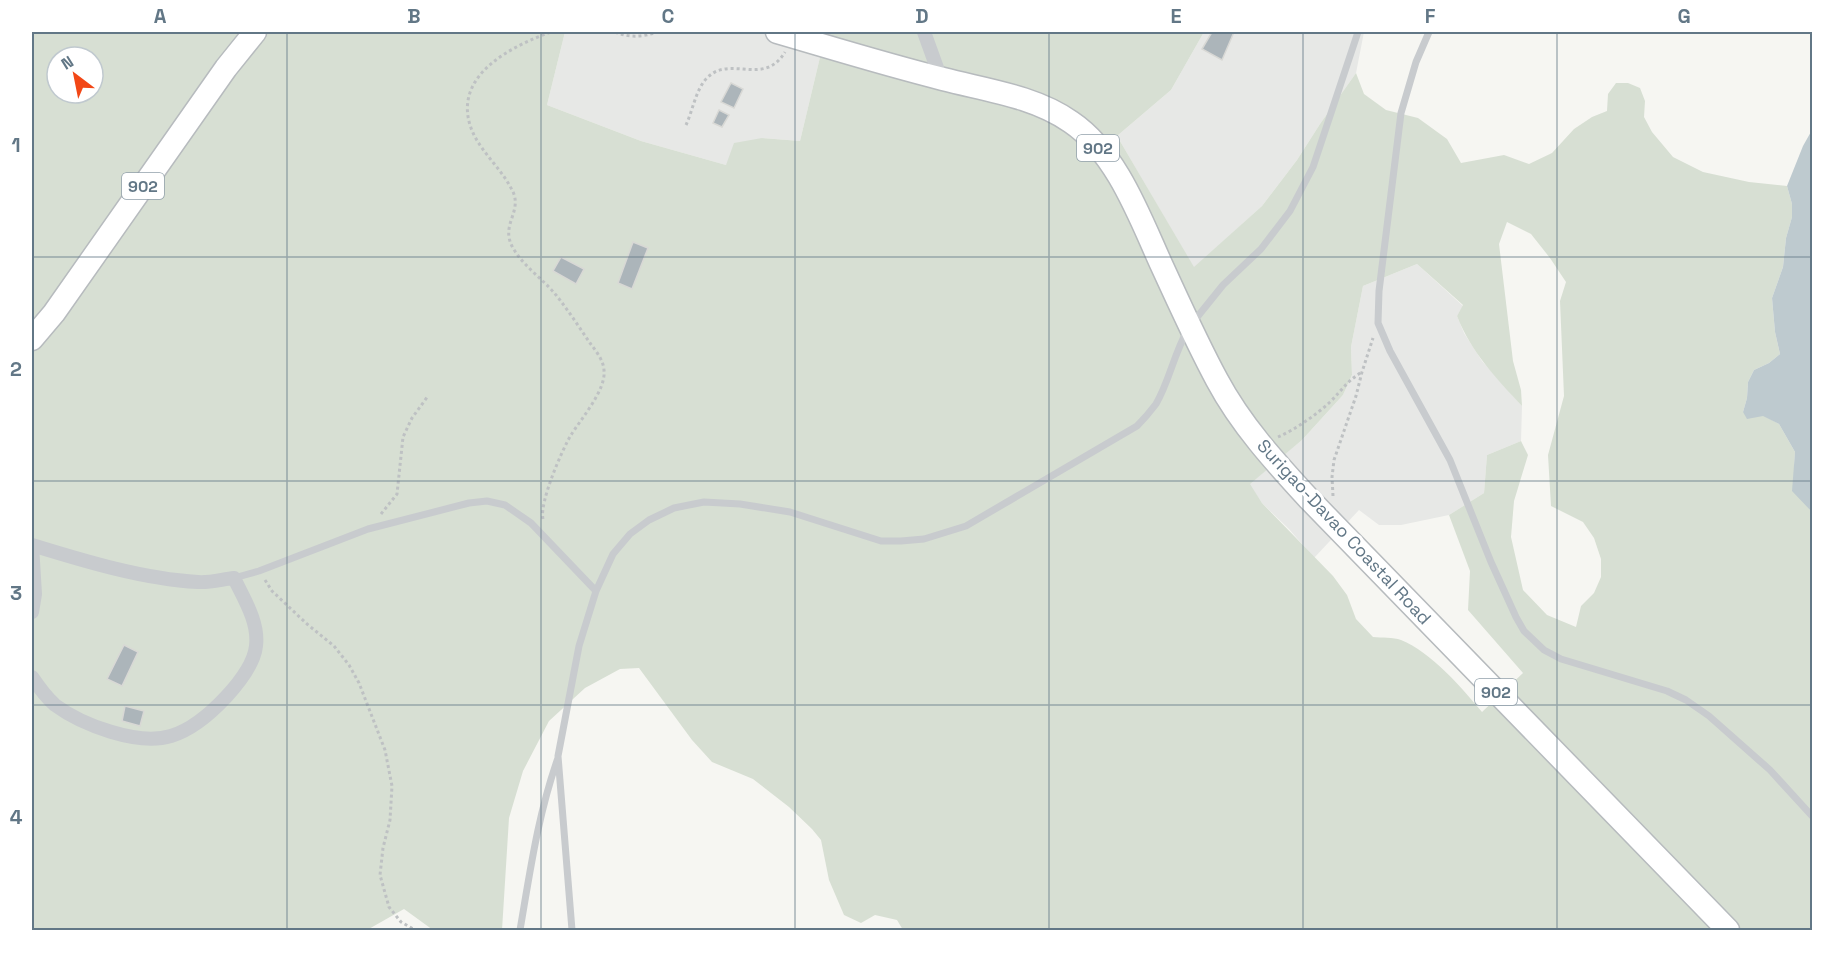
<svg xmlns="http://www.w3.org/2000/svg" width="1844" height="962" viewBox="0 0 1844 962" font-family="'Space Grotesk',sans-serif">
<rect width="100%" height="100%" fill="#f6f6f2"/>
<!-- built -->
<path fill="#e7e8e6" d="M565 32H826L800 141 762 138 726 165 641 141 547 105Z
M1204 32H1364L1356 73 1320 124 1297 160 1262 206 1194 268 1117 136 1171 90Z
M1417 264 1463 306 1457 316 1464 333 1482 361 1522 406 1521 441 1487 455 1484 493 1449 515 1401 525H1379L1359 510 1314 558 1289 529 1262 503 1249 484 1302 440 1343 395 1352 375 1351 347 1363 286Z"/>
<!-- green -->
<path fill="#d7dfd3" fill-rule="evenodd" d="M32 32H565L547 105 641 141 726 165 734 143 762 138 800 141 826 32H1204L1171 90 1117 136 1194 267 1262 206 1297 160 1320 124 1356 73 1364 94 1386 110 1418 118 1447 139 1461 163 1504 155 1529 164 1552 153 1574 129 1592 117 1607 111 1608 94 1616 83H1628L1640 88 1645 101 1644 117 1652 132 1673 157 1703 172 1749 182 1787 186 1792 204V217L1786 238 1783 267 1772 298 1775 332 1780 354 1769 363 1754 370 1748 382 1747 398 1743 412 1763 415 1779 424 1795 452 1794 469 1805 503 1812 512V930H903L897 920 875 915 861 923 844 915 829 880 821 840 812 829 789 807 753 779 712 762 692 740 639 668 620 669 585 688 549 721 523 771 509 818 502 930H433L404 909 367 930H32ZM57 57H93V93H57ZM1507 222 1531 234 1550 258 1566 282 1560 301 1564 396 1548 455 1551 506 1583 522 1594 538 1601 559V577L1594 593 1581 606 1576 627 1547 615 1523 590 1511 537 1514 501 1528 455 1521 441 1487 455 1484 493 1449 515 1470 571 1468 610 1523 673 1482 712C1462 688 1431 652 1401 640 1393 637 1382 638 1373 637L1356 619 1347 595 1333 576 1262 503 1250 484 1302 440 1343 395 1352 375 1351 347 1363 286 1417 264 1463 305 1457 316C1471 352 1496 378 1522 406L1521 390 1513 361 1499 244Z"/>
<!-- water -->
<path fill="#becacf" d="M1812 130V512L1792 491 1795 452 1779 424 1763 416 1747 419 1743 412 1747 398 1748 382 1754 370 1769 363 1780 354 1775 332 1772 298 1783 267 1786 238 1792 217V204L1787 186 1803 146Z"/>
<!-- building -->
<path fill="#acb5ba" stroke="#d8d8d5" stroke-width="1.5" d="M1212 32H1234L1222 60 1202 49Z
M731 83 743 89 734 108 721 102Z
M719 110 729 115 722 127 713 123Z
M633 242 648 248 632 289 618 283Z
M561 257 584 269 576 284 553 271Z
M124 645 138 652 122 686 107 679Z
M125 706 144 711 140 726 122 721Z"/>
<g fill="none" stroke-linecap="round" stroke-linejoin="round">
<defs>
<path id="trunk" d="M777 32C832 48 887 65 943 79 985 90 1034 96 1071 122 1117 153 1140 218 1162 266 1180 305 1197 343 1217 380 1241 425 1275 462 1309 499L1728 930
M32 339 54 313 226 68 255 32"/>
</defs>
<!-- trunk casing -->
<use href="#trunk" stroke="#b7bbbe" stroke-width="25"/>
<!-- path -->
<path stroke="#bec1c3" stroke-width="3" stroke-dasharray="3 3" stroke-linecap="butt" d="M615 32C630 38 642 37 657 32
M686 125C693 110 696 88 708 77 731 55 764 87 785 52
M1278 437C1296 429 1316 415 1330 402 1342 390 1347 381 1362 372
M1333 496 1332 477 1334 460 1356 396 1362 372 1373 338
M381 514 397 494 403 437 412 418 428 396
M543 519C539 503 562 450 571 435 581 419 606 390 604 371 604 361 596 351 590 343 579 327 568 310 556 295 543 279 524 267 513 248 499 224 525 211 511 188 500 167 479 150 471 128 452 75 512 46 551 32
M265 580 272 591 307 624 334 646 349 665 359 683 385 750 392 786 390 820 383 848 380 875 389 907 401 922 415 930"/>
<!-- service -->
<path stroke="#c8cbce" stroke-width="7" d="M1429 32 1416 62 1401 113 1379 291 1378 323 1390 351 1450 460 1491 562 1516 617 1524 631 1544 650 1561 659 1667 691 1686 700 1709 716 1770 770 1812 816
M1194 321 1223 285 1261 249 1290 211 1313 167 1358 32
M234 578 259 571 368 529 469 503 487 501 505 505 531 523 596 591
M520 930C530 872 538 814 558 758
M572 930 558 756 579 646 596 591 613 554 630 534 649 520 674 508 704 502 740 504 790 512 881 541H901L924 539 966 526 1137 426C1144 419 1150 412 1156 404 1169 382 1174 354 1187 331"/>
<!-- minor -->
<path stroke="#c8cbce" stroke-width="14" d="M924 32 941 79
M32 545C84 561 143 579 198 582 210 583 223 579 234 578 244 599 259 622 256 646 254 665 238 684 226 697 212 712 191 730 171 736 138 746 82 725 55 705 46 697 38 686 32 677
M32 545 35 594 32 612"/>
<!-- trunk -->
<use href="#trunk" stroke="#fff" stroke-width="22"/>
</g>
<!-- grid -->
<path fill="none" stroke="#627786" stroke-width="1.5" stroke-opacity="0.55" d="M287 32V930M541 32V930M795 32V930M1049 32V930M1303 32V930M1557 32V930M32 257H1812M32 481H1812M32 705H1812"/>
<g text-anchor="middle" stroke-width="6" stroke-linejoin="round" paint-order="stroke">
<!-- shield labels -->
<g fill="#fff" stroke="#91a0aa" stroke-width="1.5">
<rect x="1077" y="135" width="42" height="26" rx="4.5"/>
<rect x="122" y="173" width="42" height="26" rx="4.5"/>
<rect x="1475" y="679" width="42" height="26" rx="4.5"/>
</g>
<g font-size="16" font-weight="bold" fill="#627786">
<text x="1098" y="154">902</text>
<text x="143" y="192">902</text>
<text x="1496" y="698">902</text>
</g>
<!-- street labels -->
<g font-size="18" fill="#627786" stroke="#fff">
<text transform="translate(1344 532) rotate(47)" y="6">Surigao-Davao Coastal Road</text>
</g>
</g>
<!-- border -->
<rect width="1844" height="962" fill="none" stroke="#ffffff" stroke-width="66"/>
<!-- north arrow -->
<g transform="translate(75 75) rotate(328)"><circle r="28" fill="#ffffff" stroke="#c0c9cf" stroke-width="1.5"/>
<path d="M0-4.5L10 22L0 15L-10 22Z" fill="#f24716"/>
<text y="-9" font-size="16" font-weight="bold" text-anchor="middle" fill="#627786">N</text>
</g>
<rect x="33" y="33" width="1778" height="896" fill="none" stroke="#627786" stroke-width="2"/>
<g font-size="20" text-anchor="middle" font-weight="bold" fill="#627786">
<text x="160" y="23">A</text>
<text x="414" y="23">B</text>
<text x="668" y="23">C</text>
<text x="922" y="23">D</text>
<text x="1176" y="23">E</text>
<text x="1430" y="23">F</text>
<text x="1684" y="23">G</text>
<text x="16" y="152">1</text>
<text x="16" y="376">2</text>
<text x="16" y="600">3</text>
<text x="16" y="824">4</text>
</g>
</svg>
